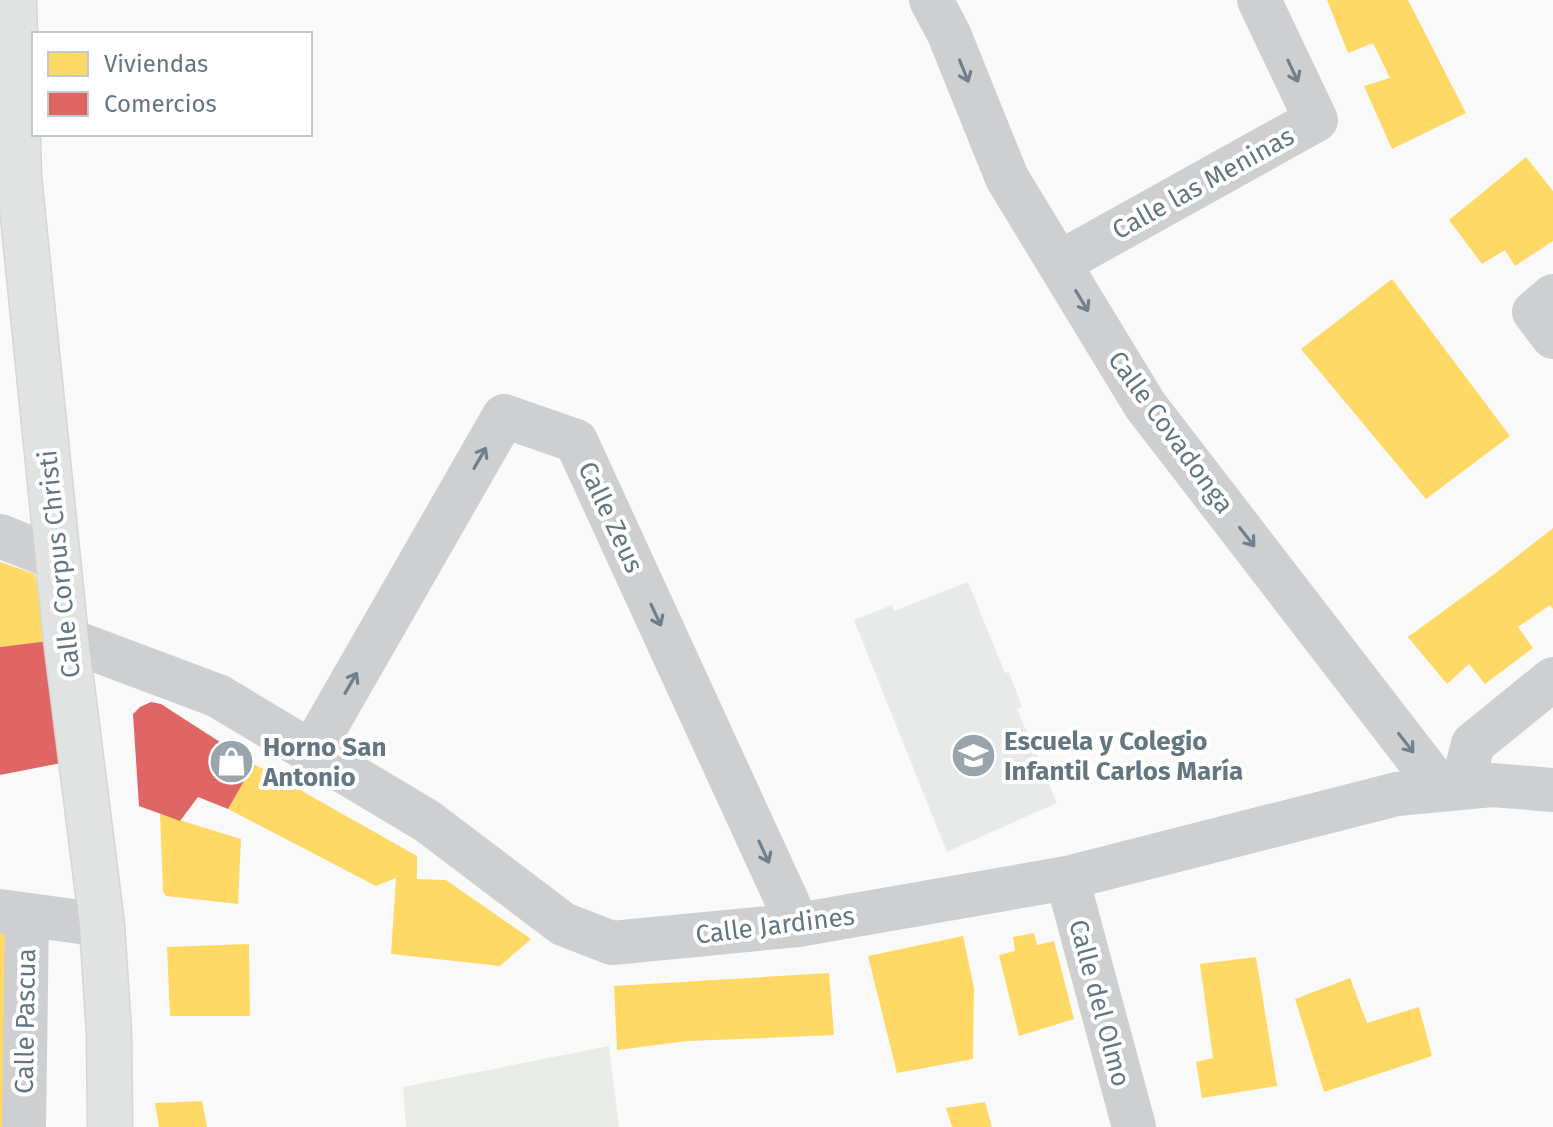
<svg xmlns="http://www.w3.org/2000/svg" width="1553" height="1127" viewBox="0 0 1553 1127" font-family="'Fira Sans',sans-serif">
<rect width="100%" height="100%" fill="#f9f9f9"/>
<!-- built -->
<path fill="#e8e9e9" d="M968 582 1005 673 1009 672 1022 707 1017 709 1057 803 947 852 854 620 892 605 894 611Z"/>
<!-- green -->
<path fill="#e8ebe6" d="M609 1046 619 1127H406L403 1087Z"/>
<!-- homes -->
<path fill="#ffd966" d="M1327 0H1408L1466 113 1392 149 1364 86 1390 78 1373 43 1348 53Z
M1526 157 1553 191V241L1515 266 1505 250 1482 264 1449 220Z
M1392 279 1510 436 1426 499 1301 349Z
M1553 528V609L1550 605 1518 627 1533 648 1485 684 1469 664 1447 684 1408 637 1497 572Z
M0 562 35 574 48 641 0 647Z
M254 764 417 856V879L446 880 531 939 500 966 391 954 396 878 376 886 228 809Z
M160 814 241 839 238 904 166 896 163 891Z
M6 931 5 1127H0V932Z
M1034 933 1037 945 1054 941 1074 1019 1019 1036 999 955 1015 951 1013 937Z
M963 936 974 988 973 1059 897 1073 868 956Z
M249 944 250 1016H170L167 947Z
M1256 957 1277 1086 1202 1098 1196 1062 1213 1058 1200 964Z
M829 973 834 1035 688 1041 617 1050 614 986Z
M1350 978 1367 1023 1419 1007 1432 1056 1324 1092 1295 999Z
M202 1101 207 1127H159L155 1103Z
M985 1102 992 1127H952L946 1108Z"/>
<!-- shops -->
<path fill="#e06666" d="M48 641 61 763 0 775V647Z
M151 702 161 704 254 764 228 809 198 797 180 821 139 806 133 714 140 707Z"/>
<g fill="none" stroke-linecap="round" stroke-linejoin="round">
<defs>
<path id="major" d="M14 0 19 177 66 639 102 925 109 1033 110 1127"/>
</defs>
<!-- major casing -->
<use href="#major" stroke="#d5d6d7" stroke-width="47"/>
<!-- minor -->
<path stroke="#cecfd0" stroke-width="44" d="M931 0 949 34 1007 178 1145 405 1441 789
M1059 263 1316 120 1259 0
M1553 296 1534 312 1553 337
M0 536 58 559
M66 639 218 696 427 821 563 924 612 943 798 925 1067 878 1397 794 1492 785 1553 790
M312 751 504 416 576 441 798 925
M1462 787 1473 744 1553 679
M1067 878 1134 1127
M0 911 102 925
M24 1127 27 915"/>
<!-- major -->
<use href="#major" stroke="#e1e2e2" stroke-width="44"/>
</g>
<!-- one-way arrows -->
<defs><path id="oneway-shaft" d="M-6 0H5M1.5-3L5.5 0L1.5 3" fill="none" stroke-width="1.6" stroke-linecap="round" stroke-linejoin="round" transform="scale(2)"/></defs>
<g stroke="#707f8b">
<use href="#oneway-shaft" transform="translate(964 71) rotate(68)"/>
<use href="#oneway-shaft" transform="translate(1293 71) rotate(65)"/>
<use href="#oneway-shaft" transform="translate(1082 301) rotate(59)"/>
<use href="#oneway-shaft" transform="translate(480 458) rotate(-60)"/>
<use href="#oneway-shaft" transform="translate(1247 537) rotate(52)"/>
<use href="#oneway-shaft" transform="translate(656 615) rotate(65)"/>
<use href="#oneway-shaft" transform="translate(351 683) rotate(-60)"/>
<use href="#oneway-shaft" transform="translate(1406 743) rotate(52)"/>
<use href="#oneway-shaft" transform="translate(764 852) rotate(65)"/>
</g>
<!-- icons -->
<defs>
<symbol id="school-disc" viewBox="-11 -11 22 22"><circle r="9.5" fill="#99a4ac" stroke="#fff"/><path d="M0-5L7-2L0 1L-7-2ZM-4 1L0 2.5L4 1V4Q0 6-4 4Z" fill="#fff"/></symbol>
<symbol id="shop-disc" viewBox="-11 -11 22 22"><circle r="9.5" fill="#99a4ac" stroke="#fff"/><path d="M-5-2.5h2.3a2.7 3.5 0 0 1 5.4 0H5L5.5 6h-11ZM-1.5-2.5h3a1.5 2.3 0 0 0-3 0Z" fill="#fff"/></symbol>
</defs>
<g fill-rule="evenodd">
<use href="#school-disc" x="948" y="730" width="51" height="51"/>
<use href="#shop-disc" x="206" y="736" width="51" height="51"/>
</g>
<g text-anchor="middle" stroke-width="8" stroke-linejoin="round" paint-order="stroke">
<!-- street labels -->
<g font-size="26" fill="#657683" stroke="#fff">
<text transform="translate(1203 183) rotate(-29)" y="9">Calle las Meninas</text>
<text transform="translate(1171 432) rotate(54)" y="9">Calle Covadonga</text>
<text transform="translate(611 517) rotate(65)" y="9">Calle Zeus</text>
<text transform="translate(59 564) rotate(-96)" y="9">Calle Corpus Christi</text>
<text transform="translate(775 925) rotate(-7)" y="9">Calle Jardines</text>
<text transform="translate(1100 1003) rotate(75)" y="9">Calle del Olmo</text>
<text transform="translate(25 1021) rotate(-89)" y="9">Calle Pascua</text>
</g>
<!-- poi labels -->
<g font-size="26" font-weight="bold" fill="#657683" stroke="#fff" text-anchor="start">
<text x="1004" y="750">Escuela y Colegio<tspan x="1004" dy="30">Infantil Carlos María</tspan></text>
<text x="263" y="756">Horno San<tspan x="263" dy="30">Antonio</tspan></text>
</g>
</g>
<!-- legend -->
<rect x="32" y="32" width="280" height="104" fill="#ffffff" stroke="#c1c8cd" stroke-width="2"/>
<rect x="48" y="52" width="40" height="24" fill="#ffd966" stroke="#c1c8cd" stroke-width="2"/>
<text x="104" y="72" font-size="24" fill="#657683">Viviendas</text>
<rect x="48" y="92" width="40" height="24" fill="#e06666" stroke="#c1c8cd" stroke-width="2"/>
<text x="104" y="112" font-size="24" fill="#657683">Comercios</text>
</svg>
